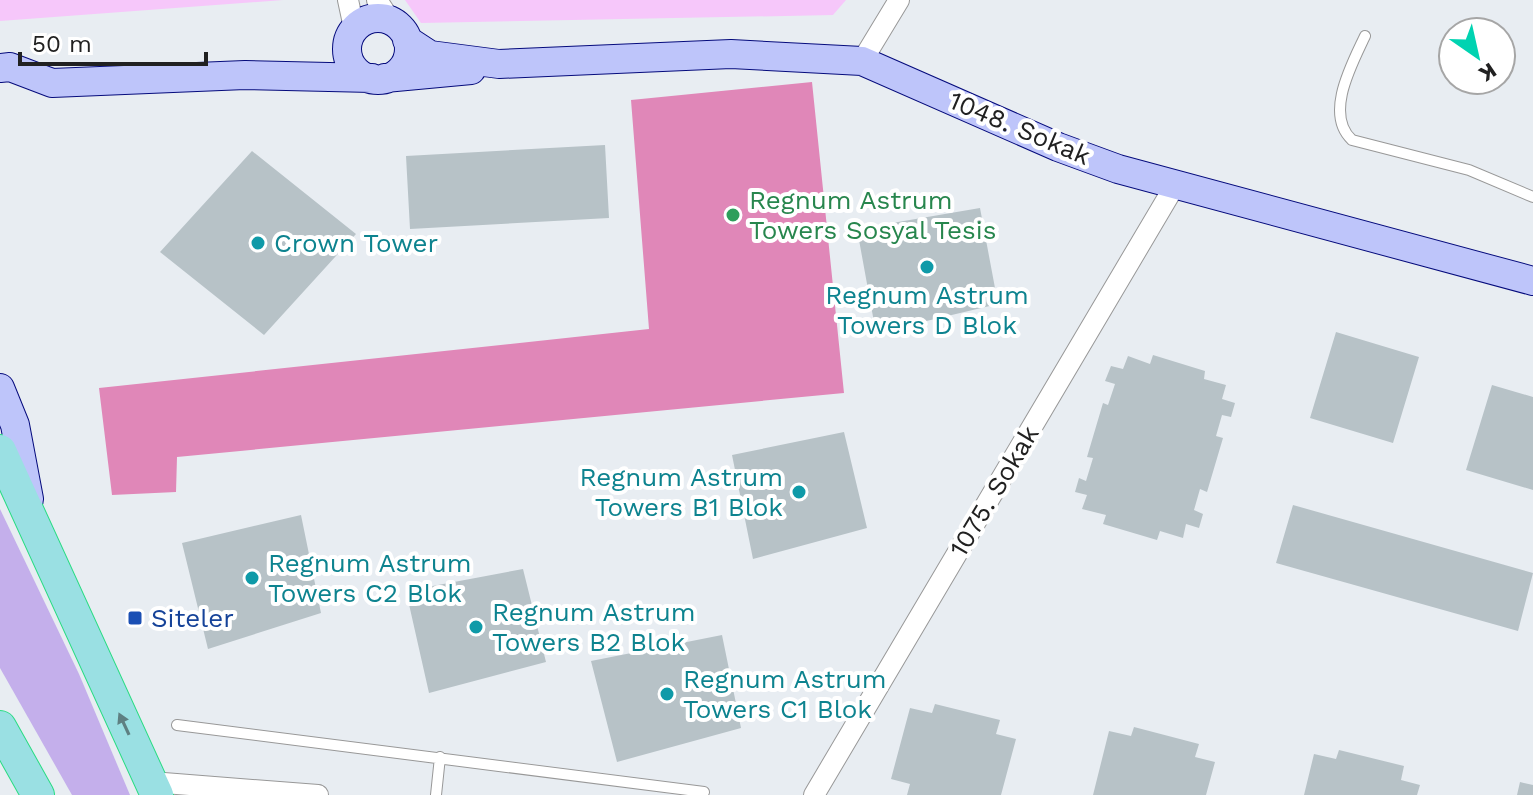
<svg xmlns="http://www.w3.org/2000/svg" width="1533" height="795" viewBox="0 0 1533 795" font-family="'Work Sans',sans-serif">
<rect width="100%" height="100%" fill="#e8edf2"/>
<!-- grass -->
<path fill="#c4afeb" d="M0 509 79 674 130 795H72L0 668Z"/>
<!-- park -->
<path fill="#f6c7fa" d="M0 0H283L0 21Z
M405 0H846L833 15 421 23Z"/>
<!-- pitch -->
<path fill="#e087b8" d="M812 82 844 393 177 457 176 492 112 495 99 388 649 329 631 100Z"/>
<!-- building -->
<path fill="#b7c2c7" d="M605 145 609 218 410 229 406 156Z
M252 151 356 234 264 335 160 252Z
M980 208 998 304 876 333 857 229Z
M1336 332 1419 357 1393 443 1310 418Z
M1153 355 1205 371 1204 379 1226 385 1222 399 1235 403 1231 417 1222 415 1216 436 1223 438 1207 492 1200 489 1194 510 1203 514 1199 528 1186 524 1183 538 1160 531 1157 540 1103 524 1106 515 1082 509 1087 495 1075 492 1079 478 1086 481 1093 458 1087 457 1103 403 1108 405 1115 384 1105 381 1111 366 1123 369 1128 356 1150 364Z
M1492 385 1533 397V490L1466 470Z
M844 432 867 528 753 559 732 455Z
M1293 505 1533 573 1518 631 1276 563Z
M301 515 321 613 208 649 182 543Z
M523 569 546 662 429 693 406 591Z
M722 635 741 728 617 762 591 661Z
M935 704 1000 720 996 734 1016 739 1001 795H907L910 784 891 779 910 708 932 713Z
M1134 727 1199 744 1195 757 1215 762 1206 795H1093L1109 731 1131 736Z
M1339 750 1404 766 1401 780 1420 785 1417 795H1304L1314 754 1336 759Z
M1520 782 1533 785V795H1517Z"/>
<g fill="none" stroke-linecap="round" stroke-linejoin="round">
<defs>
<path id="service" d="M1365 36C1352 64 1324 114 1352 140L1469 170 1533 197
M177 725 704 792
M436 795 440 757"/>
<path id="minor" d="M348 0 354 28
M377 0 390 20
M862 61 899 0
M151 782 318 795
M814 795 1174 187"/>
<path id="secondary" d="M347 49a31 31 0 1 1 62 0a31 31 0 1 1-62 0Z
M407 40 430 55 499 64 731 54 862 61 1058 147 1118 169 1533 281
M0 68 10 67 52 83 245 75 372 78
M385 78 471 70
M0 388 15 425 29 499"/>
<path id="trunk" d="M0 451 157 795
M0 727 38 795"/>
</defs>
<!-- service casing -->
<use href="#service" stroke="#989898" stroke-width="12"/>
<!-- minor casing -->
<use href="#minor" stroke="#989898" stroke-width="22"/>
<!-- secondary casing -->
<use href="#secondary" stroke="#050b7c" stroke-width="30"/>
<!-- trunk casing -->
<use href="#trunk" stroke="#29dc82" stroke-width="34"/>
<!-- service -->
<use href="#service" stroke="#fff" stroke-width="10"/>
<!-- minor -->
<use href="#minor" stroke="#fff" stroke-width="20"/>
<!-- secondary -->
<use href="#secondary" stroke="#bec5fa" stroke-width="28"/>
<!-- trunk -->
<use href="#trunk" stroke="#9ae0e3" stroke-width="32"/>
</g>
<!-- one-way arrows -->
<defs><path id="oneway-solid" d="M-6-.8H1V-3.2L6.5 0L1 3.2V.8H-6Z" transform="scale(2)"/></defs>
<use fill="#5e8082" href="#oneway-solid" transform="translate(124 724) rotate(-115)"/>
<!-- markers -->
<circle fill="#2e9e5b" stroke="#fff" stroke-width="3" cx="733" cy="215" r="8"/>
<g fill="#0f9aa8" stroke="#fff" stroke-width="3">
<circle cx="258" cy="243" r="8"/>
<circle cx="927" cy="267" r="8"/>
<circle cx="799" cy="492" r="8"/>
<circle cx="252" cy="578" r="8"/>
<circle cx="476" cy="627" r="8"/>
<circle cx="667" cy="694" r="8"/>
</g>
<rect fill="#1a4fb4" stroke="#fff" stroke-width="3" x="127" y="610" width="16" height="16" rx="4"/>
<g text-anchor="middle" stroke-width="8" stroke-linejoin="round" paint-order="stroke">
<!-- street labels -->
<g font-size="26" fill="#212121" stroke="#fff">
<text transform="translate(1020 128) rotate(23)" y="9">1048. Sokak</text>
<text transform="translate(994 491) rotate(-59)" y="9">1075. Sokak</text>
</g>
<!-- leisure labels -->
<g font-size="26" fill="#27864d" stroke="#fff" text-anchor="start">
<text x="749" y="209">Regnum Astrum<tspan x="749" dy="30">Towers Sosyal Tesis</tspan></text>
</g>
<!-- culture labels -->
<g font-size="26" fill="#0d838f" stroke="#fff" text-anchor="start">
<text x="274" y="252">Crown Tower</text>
<text x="927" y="304" text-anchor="middle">Regnum Astrum<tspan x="927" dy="30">Towers D Blok</tspan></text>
<text x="783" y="486" text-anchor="end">Regnum Astrum<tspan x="783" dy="30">Towers B1 Blok</tspan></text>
<text x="268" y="572">Regnum Astrum<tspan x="268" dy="30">Towers C2 Blok</tspan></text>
<text x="492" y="621">Regnum Astrum<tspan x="492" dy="30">Towers B2 Blok</tspan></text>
<text x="683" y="688">Regnum Astrum<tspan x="683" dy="30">Towers C1 Blok</tspan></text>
</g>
<!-- transit labels -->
<g font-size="26" fill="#164399" stroke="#fff" text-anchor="start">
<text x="151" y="627">Siteler</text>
</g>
</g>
<!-- north arrow -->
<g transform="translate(1477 56) rotate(146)"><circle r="38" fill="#ffffff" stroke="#a6a6a6" stroke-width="2"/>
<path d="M0-6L14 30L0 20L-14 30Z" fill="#00d3b1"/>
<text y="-12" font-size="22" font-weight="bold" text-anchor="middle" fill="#212121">K</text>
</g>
<!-- scale -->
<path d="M20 52v12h186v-12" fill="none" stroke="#212121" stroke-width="4"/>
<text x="32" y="52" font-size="24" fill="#212121" stroke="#ffffff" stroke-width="6" paint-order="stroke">50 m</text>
</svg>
